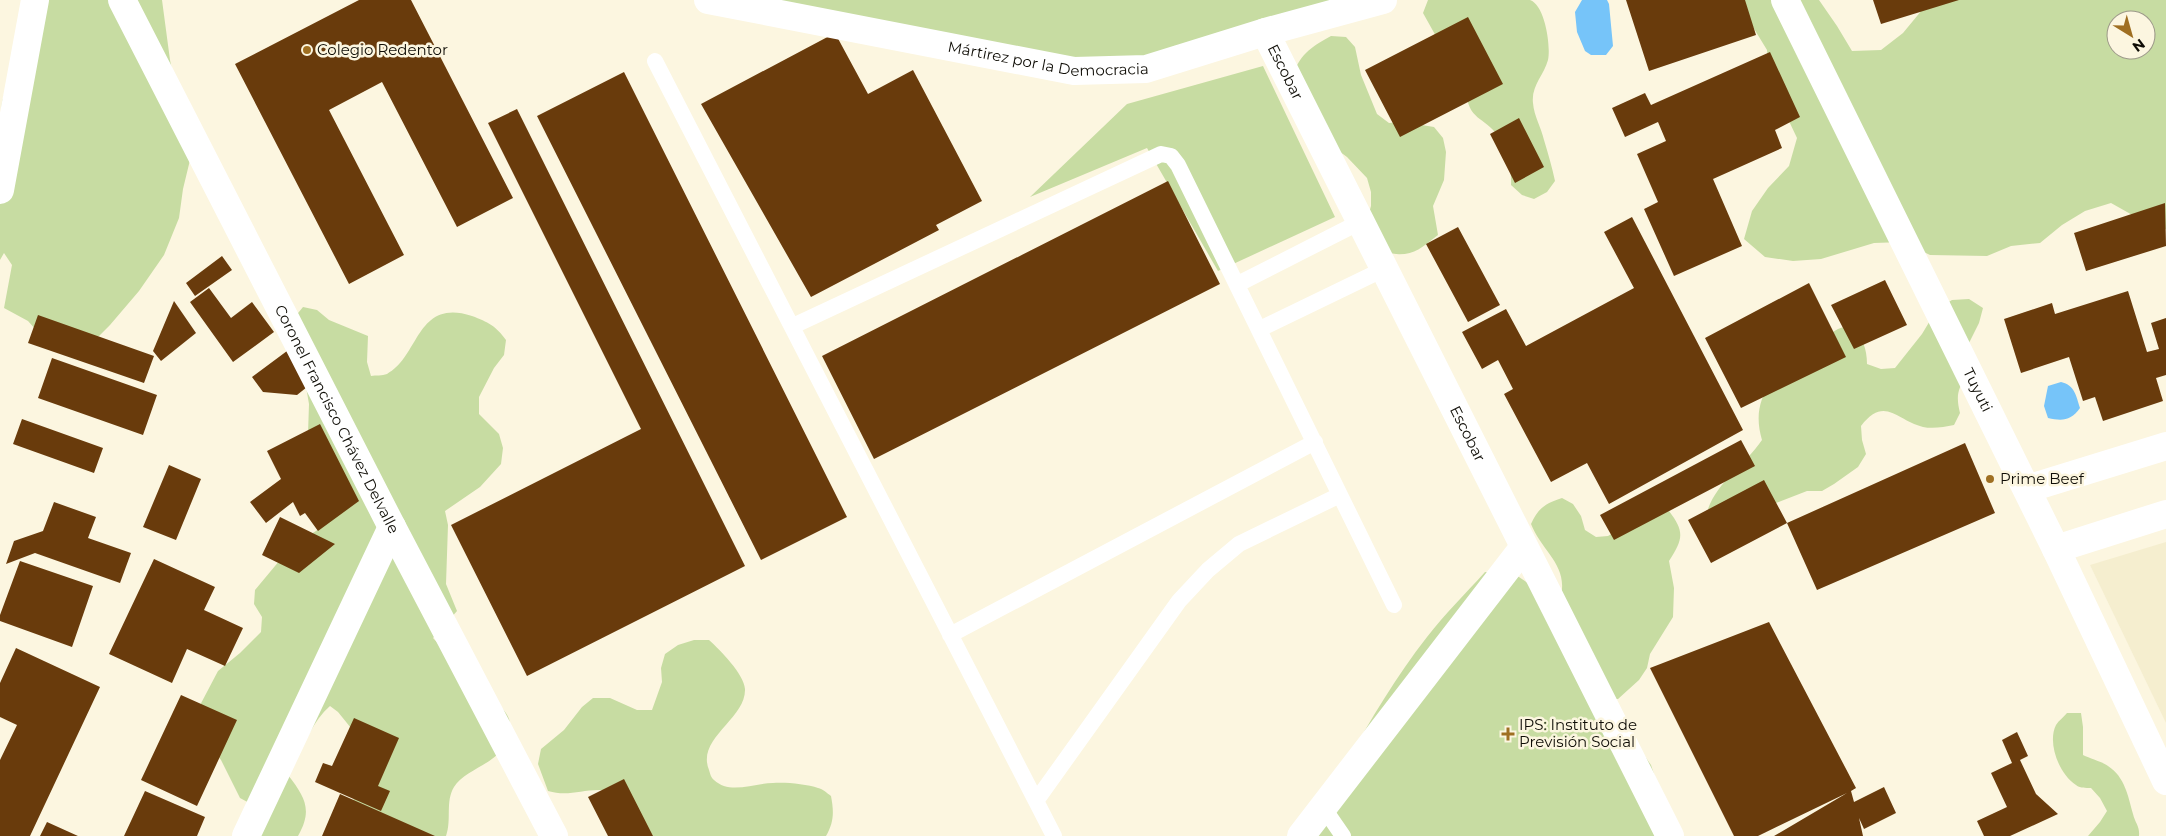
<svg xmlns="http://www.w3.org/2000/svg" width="2166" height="836" viewBox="0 0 2166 836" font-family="Montserrat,sans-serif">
<rect width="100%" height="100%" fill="#fcf6e0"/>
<!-- built -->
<path fill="#f5eecf" d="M2166 542V723L2090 565Z"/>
<!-- green -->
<path fill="#c7dca2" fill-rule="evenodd" d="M30 0H162L170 60 190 160 183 189 179 218 164 255 139 291 110 325 99 336 87 343 37 331 28 321 4 308 12 265 4 253 0 260V125L2 102Z
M708 0H1383L1146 69Z
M1428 0H1530C1545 5 1551 46 1548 60 1544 75 1531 86 1533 103 1534 116 1541 127 1544 140 1548 153 1552 167 1555 181L1547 192 1534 199 1522 195 1511 185C1512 169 1507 150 1498 136 1484 116 1468 121 1466 90L1423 13Z
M1719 0H1819L1837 26 1852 51 1881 50 1903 33 1922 10V0H2166V229L2159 230 2111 203 2085 211 2062 225 2040 243 2011 246 1987 256 1930 255 1903 242 1874 243 1821 259 1793 261 1765 257 1744 239 1752 211 1768 188 1789 166 1797 138 1769 79 1767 50 1753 27ZM2116 20H2146V50H2116Z
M1331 36 1346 37 1355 47 1361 75 1377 114 1389 123 1403 122 1434 127 1443 138 1446 152 1444 180 1433 206 1438 235C1417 251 1413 257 1385 253L1367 220 1371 206V192L1367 178 1347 157 1324 140 1294 73C1300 54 1314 45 1331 36Z
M1263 66 1335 217 1218 271 1147 148 1030 197 1127 104Z
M1969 299 1983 308 1979 323 1967 347 1968 375C1957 388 1956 397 1960 413L1954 425C1944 427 1933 429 1923 427 1897 421 1885 395 1861 426L1862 440 1866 454 1858 467 1834 484 1822 491H1807L1768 506 1717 518 1708 509C1718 481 1745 465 1762 440 1758 426 1757 413 1762 399 1769 384 1823 337 1838 329 1842 327 1848 326 1853 325 1862 338 1867 348 1867 364L1881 369 1895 368 1922 334 1937 309 1952 300Z
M303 307 317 310 329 320 368 336 367 362 371 376C376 375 382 376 387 374 420 356 416 298 472 316 488 322 496 326 506 340L504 355 494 368 479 397V414L499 434 503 448 501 464 480 487 445 511 448 525 446 584 457 611 433 638 493 701C505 710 512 717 510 732 506 763 466 767 454 787 445 802 452 819 446 836H354L353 801 358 787 355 733 338 712 330 706C310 723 302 753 288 775 305 797 313 810 298 836H247L253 805 240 798 221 760 204 737 198 709 218 671 240 653 261 632 262 617 254 604 255 590 290 548 325 525 308 434 309 404 294 318Z
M1562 498 1573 504 1581 516 1585 530 1596 537 1608 536 1621 528 1669 511C1685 532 1683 539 1669 561L1674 588 1673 617 1650 654 1647 668 1639 680 1618 699H1605L1651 765 1660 792 1662 836H1309C1342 769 1381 696 1427 637 1445 614 1466 593 1485 572L1516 575 1541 592 1560 599C1570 566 1542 552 1531 524 1538 508 1546 503 1562 498Z
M694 640H709C720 650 744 674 745 689 746 719 696 738 709 770 710 773 711 778 714 780 730 795 753 783 773 783 785 782 807 784 818 788 823 789 827 793 831 796 834 812 834 822 826 836H630L603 790C581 789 569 797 548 791L538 764 541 749 564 730 582 707 593 698H610L637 710H652L662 682 661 668 665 654 678 645Z
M2067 713H2081L2083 727V755C2091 759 2103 762 2108 766 2125 777 2128 796 2133 814 2135 823 2140 826 2139 836H2088L2100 822 2107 811 2100 798 2091 788C2086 788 2079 788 2076 785 2059 774 2047 743 2056 725 2059 720 2064 717 2067 713Z"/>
<!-- water -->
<path fill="#76c4f9" d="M1582 0H1607L1609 4 1613 46 1606 55H1591L1585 51 1577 32 1575 12Z
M2061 382C2075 385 2076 396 2080 408 2071 421 2062 421 2048 418L2044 406 2048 386Z"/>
<!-- building -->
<path fill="#693b0c" d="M359 0H411L513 198 457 227 382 82 329 110 404 255 349 284 235 64Z
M1626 0H1745L1756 35 1649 71Z
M1873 0H1959L1881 24Z
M1468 17 1503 84 1400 137 1365 70Z
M835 33 868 94 913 70 982 201 936 225 939 230 811 297 701 104Z
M1770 52 1800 117 1775 130 1782 148 1713 179 1742 246 1674 276 1644 209 1658 202 1637 154 1666 141 1658 122 1625 137 1612 108 1645 93 1651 105Z
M624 72 847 517 761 560 537 116Z
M517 109 745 566 527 676 451 525 641 429 488 123Z
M1519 118 1544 167 1515 183 1490 134Z
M1168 181 1220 284 874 459 822 356Z
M2165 203 2166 246 2086 271 2074 233Z
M1632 217 1743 430 1609 504 1587 463 1551 482 1504 394 1513 389 1498 360 1482 369 1462 332 1506 309 1526 346 1634 288 1604 232Z
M1458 227 1500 305 1468 322 1426 244Z
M222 256 232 270 195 296 186 283Z
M1885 280 1907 325 1854 349 1831 305Z
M1809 283 1846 357 1741 408 1705 338Z
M209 288 231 318 252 302 274 332 233 362 190 302Z
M2128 291 2147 352 2159 349 2151 323 2166 318V375L2156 378 2163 401 2103 421 2095 397 2083 401 2069 357 2021 373 2004 319 2052 303 2055 314Z
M174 301 196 333 161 361 153 351Z
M38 315 154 356 144 383 28 343Z
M287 351 312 383 297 395 263 392 252 377Z
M52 358 157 395 143 435 38 398Z
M22 419 103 448 94 473 13 444Z
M320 424 359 501 318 531 305 513 300 516 293 502 266 523 250 502 281 479 267 451Z
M1741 440 1755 466 1614 540 1600 515Z
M1965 443 1995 513 1817 590 1787 523 1711 563 1688 520 1764 480 1787 523Z
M169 465 201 479 176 540 143 527Z
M54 502 96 517 88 538 131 553 120 583 35 553 6 564 14 541 43 531Z
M280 517 335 544 299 573 262 555Z
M154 559 215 587 204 610 243 628 225 666 187 649 172 683 109 654Z
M20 561 93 586 72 647 0 621V615Z
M1769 622 1856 788 1851 791 1854 802 1884 787 1896 813 1864 829 1859 818 1863 836H1774L1847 793 1758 836H1734L1650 668Z
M16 648 100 687 30 836H0V760L17 725 0 717V683Z
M181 695 237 720 197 806 141 780Z
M354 718 399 738 378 786 390 791 381 811 315 782 323 763 332 766Z
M2017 732 2028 756 2020 760 2036 794 2058 814 2010 836H1984L1977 821 2007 807 1991 773 2012 763 2002 740Z
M624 779 653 836H608L588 797Z
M145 791 205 817 197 836H124Z
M340 794 435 836H322Z
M47 822 78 836H40Z"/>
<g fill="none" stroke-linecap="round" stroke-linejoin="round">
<!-- service -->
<path stroke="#fff" stroke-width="16" d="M655 61 1054 836
M1238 284 1360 222
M793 326 1161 154 1171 156 1178 165 1394 605
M1260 329 1384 269
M950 635 1315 442
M1036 801 1179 601 1208 570 1239 544 1340 495
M1323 807 1343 836"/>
<!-- minor -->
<g stroke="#fff" stroke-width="28">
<path id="s1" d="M122 0 392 527 554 836"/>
<path id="s2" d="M708 0 1074 71 1146 69 1265 32 1383 0"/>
<path id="s3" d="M1785 0 2056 549 2166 781"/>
<path id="s4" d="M1265 32 1670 836"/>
<path d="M0 190 35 0"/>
<path d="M2027 489 2166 446"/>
<path d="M2056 549 2166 514"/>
<path d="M246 836 392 527"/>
<path d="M1301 836 1523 548"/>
</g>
</g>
<!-- markers -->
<g fill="#9f6f22" stroke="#fcf6e0" stroke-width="2">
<circle cx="307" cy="50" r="5"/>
<circle cx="1990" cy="479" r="5"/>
<path d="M1505.5 726.5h5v5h5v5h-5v5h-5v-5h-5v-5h5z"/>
</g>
<g text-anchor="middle" stroke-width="5" stroke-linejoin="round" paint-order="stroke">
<!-- poi labels -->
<g font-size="15" fill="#0f0d06" stroke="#fcf6e0" text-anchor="start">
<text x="317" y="55">Colegio Redentor</text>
<text x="2000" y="484">Prime Beef</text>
<text x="1519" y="730">IPS: Instituto de<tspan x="1519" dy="17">Previsión Social</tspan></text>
</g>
<!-- street labels -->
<g font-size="15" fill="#0f0d06" stroke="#fcf6e0">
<text dy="5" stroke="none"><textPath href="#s2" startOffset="346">Mártirez por la Democracia</textPath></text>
<text dy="5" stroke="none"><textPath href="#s4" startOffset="45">Escobar</textPath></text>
<text dy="5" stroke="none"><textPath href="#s3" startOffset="435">Tuyuti</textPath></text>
<text dy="5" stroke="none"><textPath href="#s1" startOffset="471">Coronel Francisco Chávez Delvalle</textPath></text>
<text dy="5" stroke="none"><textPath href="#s4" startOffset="450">Escobar</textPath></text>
</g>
</g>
<!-- north arrow -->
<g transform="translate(2131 35) rotate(143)"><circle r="24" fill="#fcf6e0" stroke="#9d9989"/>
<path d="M0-4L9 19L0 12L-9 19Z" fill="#9f6f22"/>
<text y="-8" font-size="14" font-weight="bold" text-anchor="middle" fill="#0f0d06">N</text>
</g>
</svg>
